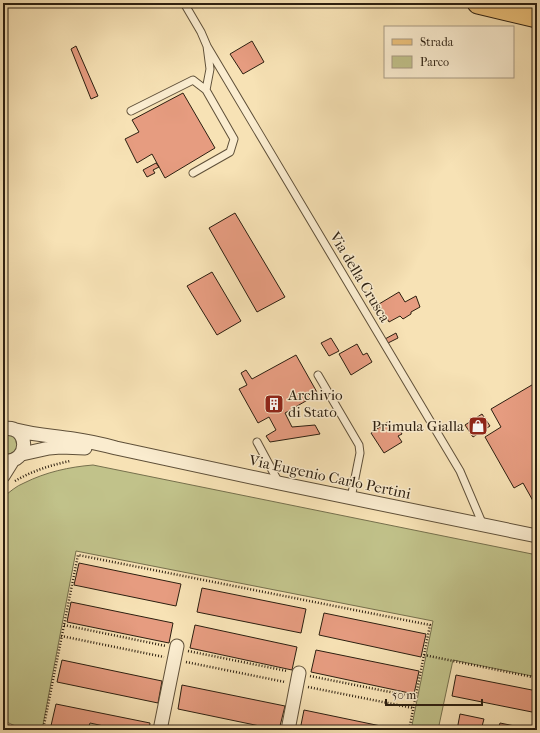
<svg xmlns="http://www.w3.org/2000/svg" width="540" height="733" viewBox="0 0 540 733" font-family="'IM FELL French Canon',serif">
<rect width="100%" height="100%" fill="#f7e2b5"/>
<filter id="stains"><feTurbulence type="fractalNoise" baseFrequency=".005" numOctaves="4"/><feColorMatrix values="0 0 0 0 .2 0 0 0 0 .09 0 0 0 0 .02 0 0 0 .5 -.17"/></filter>
<radialGradient id="worn" r=".72"><stop offset=".6" stop-color="#630" stop-opacity="0"/><stop offset="1" stop-color="#630" stop-opacity=".3"/></radialGradient>
<!-- green -->
<path fill="#c1c28a" stroke="#76704d" d="M3 433 14 434 20 449 3 457Z
M93 465 537 555V677L453 660 438 730H411L433 621 76 551 42 730C24 730 18 728 3 720V497C10 492 16 486 24 483 46 472 69 467 93 465Z"/>
<!-- building -->
<path fill="#e69c80" stroke="#2c1f10" d="M252 41 264 62 243 74 230 54Z
M76 46 98 96 91 99 71 49Z
M183 93 215 148 165 178 152 154 137 163 125 139 139 132 132 120Z
M156 163 159 167 153 170 155 173 147 177 143 170Z
M235 213 285 297 257 312 209 228Z
M212 272 241 321 217 335 187 286Z
M399 292 405 302 416 296 420 307 411 312V314L403 319 400 316 389 322 379 304Z
M396 333 398 338 388 343 385 339Z
M331 338 339 351 329 356 321 343Z
M357 344 363 355 367 353 372 362 351 375 339 354Z
M296 355 318 394 285 413 292 427 315 425 320 434 270 442 266 436 276 430 269 417 258 423 239 389 247 385 241 373 246 370 252 379Z
M537 382V508L523 483 514 488 485 437 501 427 491 409Z
M482 414 490 426 473 437 465 425Z
M389 421 393 428 397 426 402 434 398 436 402 442 384 453 371 433Z
M79 563 181 584 176 606 74 585Z
M202 588 306 609 301 633 197 612Z
M71 602 173 623 169 643 67 622Z
M324 613 426 634 421 657 319 635Z
M195 625 297 647 292 670 190 648Z
M316 650 419 671 414 694 311 672Z
M62 660 162 681 158 703 57 682Z
M456 675 537 691V713L452 696Z
M182 685 285 706 279 730 178 709Z
M56 704 150 723 149 730H112L113 728 90 723 88 730H50Z
M304 710 400 730H300Z
M460 714 484 719 481 730H457Z
M500 723 534 730H498Z"/>
<g fill="none" stroke-linecap="round" stroke-linejoin="round">
<defs>
<path id="lane" d="M184 3 201 32 207 46 210 69 206 90 234 139 230 152 193 173
M207 46 460 471 483 525
M131 111 193 80 206 90
M318 375 359 445 360 453 351 498
M257 442 279 483"/>
<path id="street" d="M3 429C29 423 32 464 3 461
M16 430C35 435 54 436 73 439 87 441 101 444 116 448L279 483 537 536
M22 454 49 448 61 447 85 448
M3 476 13 460
M160 730 177 646
M288 730 299 673"/>
<path id="primary" d="M478 3 537 17"/>
</defs>
<!-- lane casing -->
<use href="#lane" stroke="#5f5039" stroke-width="9"/>
<!-- street casing -->
<use href="#street" stroke="#5f5039" stroke-width="15"/>
<!-- primary casing -->
<use href="#primary" stroke="#2c1f10" stroke-width="23"/>
<!-- path -->
<path stroke="#2c1f10" stroke-width="2.5" stroke-dasharray="1 2" stroke-linecap="butt" d="M15 481C32 471 51 465 70 461
M64 625 166 646
M61 636 164 657
M188 651 287 671
M424 655 537 678
M186 662 285 682
M310 676 415 697
M308 687 413 708
M3 723 18 730
M43 730 78 555 430 625 409 730"/>
<!-- lane -->
<use href="#lane" stroke="#faeccf" stroke-width="7"/>
<!-- street -->
<use href="#street" stroke="#faeccf" stroke-width="13"/>
<!-- primary -->
<use href="#primary" stroke="#ecc17a" stroke-width="21"/>
</g>
<!-- icons -->
<defs>
<symbol id="building-square" viewBox="-11 -11 22 22"><rect x="-9" y="-9" width="18" height="18" rx="4" fill="#8f2418" stroke="#faeccf"/><path d="M-4-6H4V6H1V3H-1V6H-4ZM-2.5-4.3h1.7v1.8h-1.7ZM.8-4.3h1.7v1.8H.8ZM-2.5-1h1.7V.8h-1.7ZM.8-1h1.7V.8H.8Z" fill="#fff"/></symbol>
<symbol id="shop-square" viewBox="-11 -11 22 22"><rect x="-9" y="-9" width="18" height="18" rx="4" fill="#8f2418" stroke="#faeccf"/><path d="M-5-2.5h2.3a2.7 3.5 0 0 1 5.4 0H5L5.5 6h-11ZM-1.5-2.5h3a1.5 2.3 0 0 0-3 0Z" fill="#fff"/></symbol>
</defs>
<g fill-rule="evenodd">
<use href="#building-square" x="263" y="393" width="22" height="22"/>
<use href="#shop-square" x="467" y="415" width="22" height="22"/>
</g>
<g text-anchor="middle" stroke-width="3" stroke-linejoin="round" paint-order="stroke">
<!-- street labels -->
<g font-size="15" fill="#2c1f10" stroke="#faeccf">
<text transform="translate(360 277) rotate(59)" y="5">Via della Crusca</text>
<text transform="translate(330 477) rotate(12)" y="5">Via Eugenio Carlo Pertini</text>
</g>
<!-- poi labels -->
<g font-size="15" fill="#2c1f10" stroke="#faeccf" text-anchor="start">
<text x="288" y="400">Archivio<tspan x="288" dy="17">di Stato</tspan></text>
<text x="464" y="431" text-anchor="end">Primula Gialla</text>
</g>
</g>
<!-- margin -->
<rect width="540" height="733" fill="none" stroke="#f7e2b5" stroke-width="16"/>
<rect x="4" y="4" width="532" height="725" fill="none" stroke="#2c1f10" stroke-width="2"/>
<rect x="8" y="8" width="524" height="717" fill="none" stroke="#2c1f10"/>
<!-- legend -->
<rect x="384" y="26" width="130" height="52" fill="#faeccf" stroke="#a89a83"/>
<rect x="392" y="39" width="20" height="6" fill="#ecc17a" stroke="#a89a83"/>
<text x="420" y="46" font-size="12" fill="#2c1f10">Strada</text>
<rect x="392" y="56" width="20" height="12" fill="#c1c28a" stroke="#a89a83"/>
<text x="420" y="66" font-size="12" fill="#2c1f10">Parco</text>
<!-- scale -->
<path d="M386 699v6h96v-6" fill="none" stroke="#2c1f10" stroke-width="2"/>
<text x="392" y="699" font-size="12" fill="#2c1f10" stroke="#faeccf" stroke-width="3" paint-order="stroke">50 m</text>
<rect width="100%" height="100%" filter="url(#stains)"/>
<rect width="100%" height="100%" fill="url(#worn)"/>
</svg>
